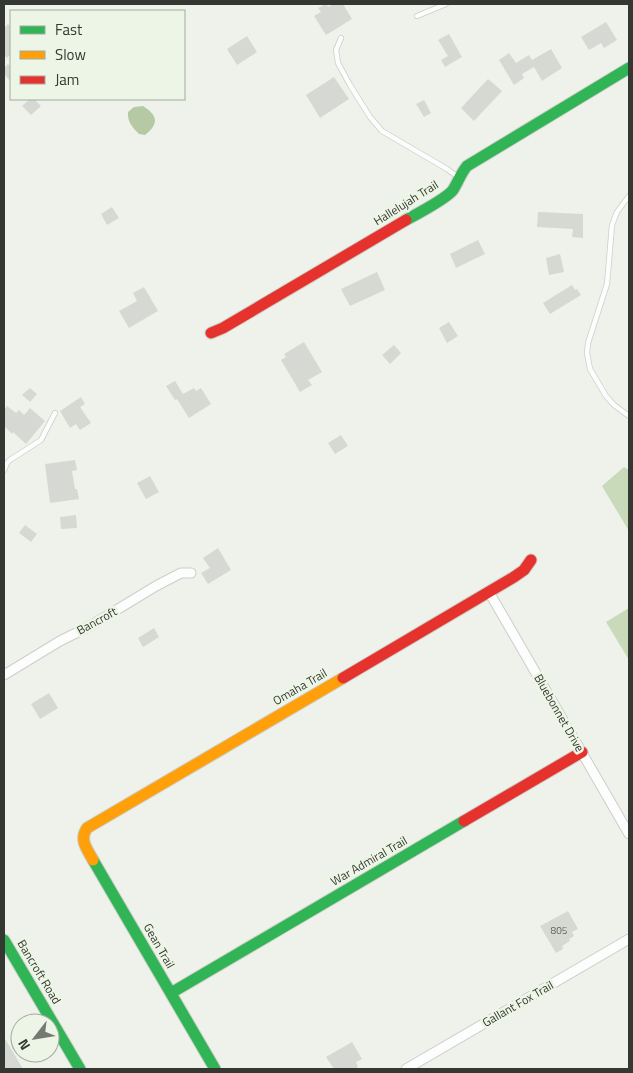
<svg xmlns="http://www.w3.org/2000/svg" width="633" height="1073" viewBox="0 0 633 1073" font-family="'Titillium Web',sans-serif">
<rect width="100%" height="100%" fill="#eef2ea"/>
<!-- forest -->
<path fill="#c8daba" d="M624 467 629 470V531L602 486Z
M629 608V660L606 622Z"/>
<!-- water -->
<path fill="#b5c9a4" d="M143 106C157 115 160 123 145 135L139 134C133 128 127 122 128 112L134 107Z"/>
<!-- building -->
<path fill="#d6d9d3" d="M326 4 328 7 333 4H343L352 19 326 35 314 16 321 12 318 8Z
M606 22 617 40 604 48 601 43 589 50 581 37Z
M8 24 11 27V54L7 58 4 55V28Z
M449 34 462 57 445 67 441 60 448 56 438 40Z
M247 36 257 52 237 65 227 49Z
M551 49 562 68 542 81 534 67 522 74 524 78 514 85 499 60 509 53 516 63 529 55 532 60Z
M8 64 11 67V82L4 74V68Z
M334 77 349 99 320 118 306 95Z
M488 79 502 91 474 121 461 108Z
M30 99H34L41 106 31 115 22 106Z
M424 100 431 113 424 117 416 104Z
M112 207 119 218 107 225 101 214Z
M538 212 583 214V238L572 237 573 229 537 227Z
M478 240 485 254 456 268 450 254Z
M560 254 564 272 549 275 546 258Z
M377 272 385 290 350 306 341 289Z
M572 285 575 290 577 289 581 295 550 314 543 303Z
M144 287 158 311 129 328 119 311 137 301 133 293Z
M449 322 458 336 447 343 439 328Z
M304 342 322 372 308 380 312 385 300 392 281 360 286 357 284 354Z
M394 345 401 353 390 364 382 355Z
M175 381 183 394 194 388 196 391 201 388 211 404 189 418 177 399 175 400 166 386Z
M30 388 37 394 30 402 22 395Z
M81 397 85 404 80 407 91 423 80 430 76 424 70 428 60 411Z
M7 406 16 413 19 410 24 415 30 408 45 421 26 444 13 432 12 434 4 426V410Z
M341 435 348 446 335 454 328 443Z
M75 460 77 470 72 471 75 489H77L79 499 50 503 45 464Z
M150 476 159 492 146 499 137 483Z
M76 515 77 528 61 529 60 517Z
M25 525 37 534 31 542 19 533Z
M218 548 231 570 208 584 201 573 210 568 203 558Z
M154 628 159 637 143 647 138 638Z
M49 693 58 708 40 719 31 704Z
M568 911 578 929 572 932 574 936 569 939 570 941 562 946 563 949 556 953 540 926Z
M4 1037 23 1069H4Z
M352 1042 362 1059 356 1062 358 1067 355 1069H334L326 1057Z"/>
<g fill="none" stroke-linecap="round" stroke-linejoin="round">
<defs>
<path id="lane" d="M417 16 446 4
M341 38 336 50 338 63 350 85 370 117 382 131 447 169 458 177
M629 196 617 212 612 225 607 284 588 343 587 353 590 369 606 396 614 405 629 416
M4 470 7 463 10 460 41 440 55 413"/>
<path id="street" d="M489 592 629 834
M4 675 60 641 90 626 156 586 181 573H191
M406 1069 629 939"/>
<path id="fast" d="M406 220C417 214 446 199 453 190 458 182 461 173 467 166L629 68
M93 860 215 1069
M4 940 80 1069
M171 993 464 821"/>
<path id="slow" d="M93 860C87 849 79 840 87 828L343 678"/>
<path id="jam" d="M211 333 223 328 406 220
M343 678 514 577 524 570 531 560
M464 821 582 752"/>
</defs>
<!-- lane casing -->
<use href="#lane" stroke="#cccfc9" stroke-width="6"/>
<!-- street casing -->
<use href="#street" stroke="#cccfc9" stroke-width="11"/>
<!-- fast casing -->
<use href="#fast" stroke="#cccfc9" stroke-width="13"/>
<!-- slow casing -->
<use href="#slow" stroke="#cccfc9" stroke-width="13"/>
<!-- jam casing -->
<use href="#jam" stroke="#cccfc9" stroke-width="13"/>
<!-- lane -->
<use href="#lane" stroke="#fcfdfc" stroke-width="4.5"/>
<!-- street -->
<use href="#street" stroke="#fcfdfc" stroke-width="9"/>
<!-- fast -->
<use href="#fast" stroke="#30b455" stroke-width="11"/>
<!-- slow -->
<use href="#slow" stroke="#ff9f0a" stroke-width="11"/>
<!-- jam -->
<use href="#jam" stroke="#e5322d" stroke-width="11"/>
</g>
<g text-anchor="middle" stroke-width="5" stroke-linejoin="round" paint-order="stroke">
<!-- number labels -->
<g font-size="10" fill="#5e615b">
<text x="559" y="934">805</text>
</g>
<!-- street labels -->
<g font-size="12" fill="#353832" stroke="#edf6e6">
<text transform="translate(406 203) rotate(-32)" y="4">Hallelujah Trail</text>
<text transform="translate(97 621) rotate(-29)" y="4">Bancroft</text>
<text transform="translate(300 687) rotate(-30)" y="4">Omaha Trail</text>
<text transform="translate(559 713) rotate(60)" y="4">Bluebonnet Drive</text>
<text transform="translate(369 861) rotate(-30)" y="4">War Admiral Trail</text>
<text transform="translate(159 946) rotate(60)" y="4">Gean Trail</text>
<text transform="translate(39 972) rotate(59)" y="4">Bancroft Road</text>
<text transform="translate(518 1004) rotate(-30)" y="4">Gallant Fox Trail</text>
</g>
</g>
<!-- border -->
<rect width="633" height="1073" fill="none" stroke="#353832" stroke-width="10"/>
<!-- legend -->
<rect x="10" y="10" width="175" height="90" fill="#edf6e6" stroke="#a3aa9e"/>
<rect x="20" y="26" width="25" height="8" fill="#30b455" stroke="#a3aa9e"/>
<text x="55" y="35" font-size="15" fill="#353832">Fast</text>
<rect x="20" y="51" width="25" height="8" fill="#ff9f0a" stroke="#a3aa9e"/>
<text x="55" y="60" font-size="15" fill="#353832">Slow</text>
<rect x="20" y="76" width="25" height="8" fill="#e5322d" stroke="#a3aa9e"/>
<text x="55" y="85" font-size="15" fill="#353832">Jam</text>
<!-- north arrow -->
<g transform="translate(35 1038) rotate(239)"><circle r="24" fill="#edf6e6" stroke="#a3aa9e"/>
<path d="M0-4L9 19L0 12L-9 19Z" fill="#767972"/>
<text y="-8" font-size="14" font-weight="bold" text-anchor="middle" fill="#353832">N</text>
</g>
</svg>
